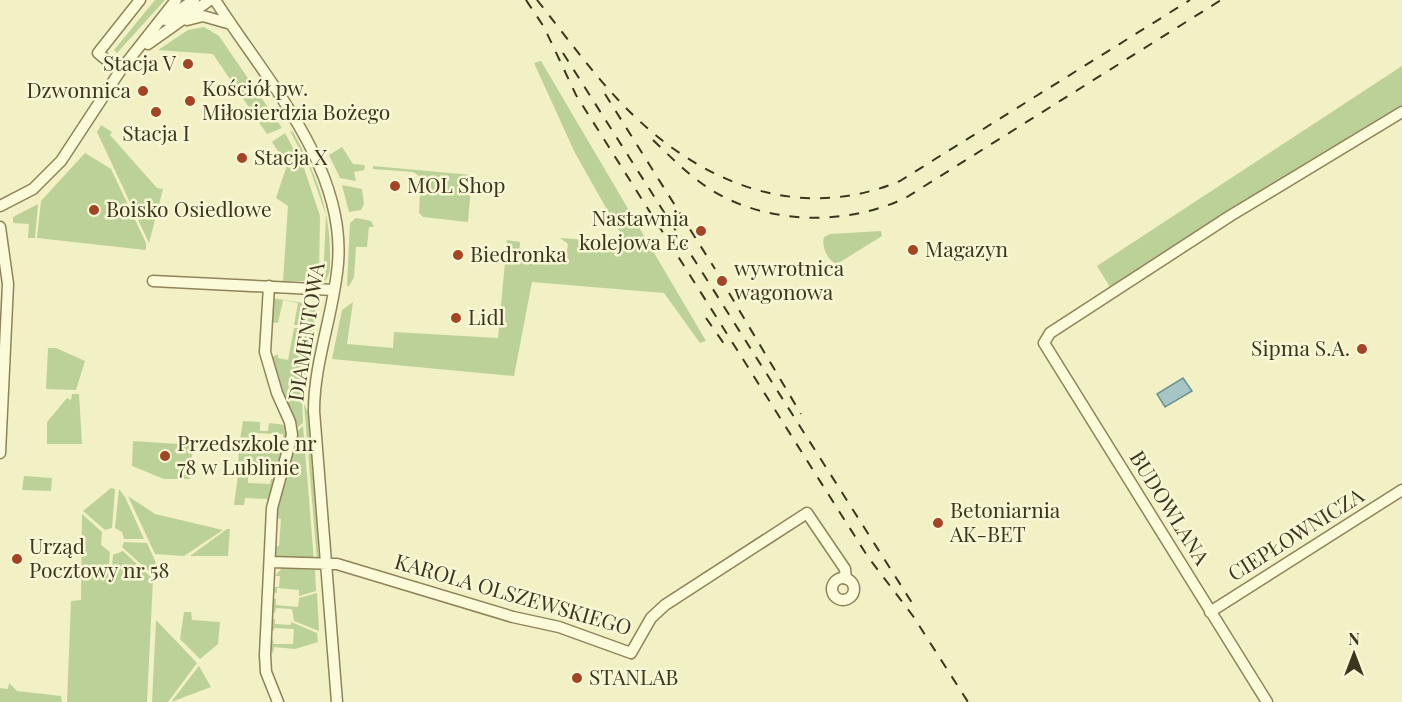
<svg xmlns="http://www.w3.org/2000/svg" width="1402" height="702" viewBox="0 0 1402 702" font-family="'Playfair Display',serif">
<rect width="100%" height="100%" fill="#f2f0c5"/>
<!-- green -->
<path fill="#bcd197" d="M155 0H165L117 53 114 50Z
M204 27 219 36 282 128 267 134 213 54 158 50 188 30Z
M541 61 706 341 700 343 664 293 532 282 514 376 332 359 342 310 353 302 347 344 393 348 394 332 498 338 507 240 520 242 519 259 559 262 566 258 568 244 560 238 626 243 575 153 534 63Z
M1402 66V106L1110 287 1097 266Z
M101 125 112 132 110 135 157 188 163 189 149 243 97 132Z
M290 131 293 132C315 171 331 211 330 257 330 266 331 277 323 283L326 215 310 169Z
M285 133 304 168 320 216 319 275 305 281H283L288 206 276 198 287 165 272 142Z
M342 147 353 164 365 165 364 170 354 172 356 181 340 178 329 155Z
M85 153 111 169 146 243V250L37 238 41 201Z
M373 166 472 175 468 222 423 217 419 213 420 194H424L425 183 421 182 418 175 413 172 373 169Z
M342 185 362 189 364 204 361 210 349 212Z
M38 204 35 238H28L29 224 13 223V217Z
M356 218 371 221 374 227H369L367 247H356L354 277 349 286H347L350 223Z
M881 231 882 236 837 264C828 261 821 247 824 237L830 234Z
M272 298 316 305 314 326 294 325 298 303 283 300 278 323 269 322Z
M294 328 314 329 302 393 303 423 294 430 272 357 278 354V358L288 360Z
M48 348H56L85 361 76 390 46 389Z
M72 394H79L82 444H47V422L67 398 71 400Z
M304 404 308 412 319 556 317 560Z
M243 421 260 422V431H268L269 423 286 425 287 436 283 441V434H278L277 440 274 439V434L252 433 251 440H240Z
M303 426 314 561 275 557 274 546H279L281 519 276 518V506L295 433Z
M133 441 193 445 190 479H164L132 466Z
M239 443H251V450L273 451 274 446 283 447 277 474 271 472V467L249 466 248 473H238Z
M238 475 248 476V483L270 484 271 479H275L269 505 267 499 245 498 244 505H234Z
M24 476 52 478 51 491 22 490Z
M111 488 115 489 112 528 105 530 83 511Z
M119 489 125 497 144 539H124L122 532 115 528Z
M128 496 155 514 223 530 184 556 155 554Z
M82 514 102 532 101 545 110 552 109 566 104 564 103 569 109 567 108 577H111L113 555 123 551 153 579 147 702H67L71 601 81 600Z
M227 529H230L228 556H190Z
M124 542 147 543 156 563 155 577 122 547Z
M282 568 315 570 316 591 299 596V590L277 588V593L274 592V587H279L280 576H275Z
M317 593 319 631 294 621 292 609 276 608 275 613 272 611 273 599H276V605L298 607 299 598Z
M184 612H191L192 620 220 622 218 644 200 659 180 639Z
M271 619H275V624L291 625V622L317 633 318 642 295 649 274 647 273 653 271 652 269 640 272 638 274 644H293L294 629 275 628 272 632Z
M156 620 197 663 168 702H152Z
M199 666 211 687 171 702Z
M9 683 17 691 61 696 62 702H0V688L8 689Z"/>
<!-- water -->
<path fill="#a7c5c4" stroke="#6c9494" stroke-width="1.5" d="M1183 378 1192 391 1165 407 1157 394Z"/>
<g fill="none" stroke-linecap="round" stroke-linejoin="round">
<defs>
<path id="minor" d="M215 0C264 77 346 166 338 263 334 313 314 361 314 411L337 702
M165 20 194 0
M187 20 203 16 231 24
M148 44 210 0
M120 71 98 53 140 0
M0 206 33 189 61 161 120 71 176 0
M0 227 8 284 0 453
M153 281 334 290
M269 286 265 352 277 393 290 422 292 435 272 508 265 655 266 672 278 702
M271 562 337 564 513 617 559 627 631 653 651 618 665 605 807 513 845 569 846 579
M832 589a11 11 0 1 1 22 0a11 11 0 1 1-22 0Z
M1210 612 1402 490
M1267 702 1044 343 1050 333 1230 216 1402 112"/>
</defs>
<!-- minor casing -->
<use href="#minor" stroke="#8f8359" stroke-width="13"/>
<!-- minor -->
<use href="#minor" stroke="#fbfad9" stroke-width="10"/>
<!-- rail -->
<path stroke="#3e351e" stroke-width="2" stroke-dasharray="10 10" stroke-linecap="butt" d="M526 0 544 27 576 95 868 557 913 616 968 702
M537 0C565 35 592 73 624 106 698 182 797 224 900 181L1190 0
M563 53 914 606
M605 94 715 269
M653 140C672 158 690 177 713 191 769 225 849 226 907 197L1221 0
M729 293 801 414
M706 318 727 348"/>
</g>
<!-- markers -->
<g fill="#a34424" stroke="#f8f7d5" stroke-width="2">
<circle cx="188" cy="64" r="6"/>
<circle cx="143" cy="91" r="6"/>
<circle cx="190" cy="101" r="6"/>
<circle cx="156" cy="112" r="6"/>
<circle cx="242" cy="158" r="6"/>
<circle cx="395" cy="186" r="6"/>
<circle cx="94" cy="210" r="6"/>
<circle cx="701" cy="231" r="6"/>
<circle cx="913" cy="250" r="6"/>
<circle cx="458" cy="255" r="6"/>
<circle cx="722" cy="281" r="6"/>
<circle cx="456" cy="318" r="6"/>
<circle cx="1362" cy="349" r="6"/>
<circle cx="165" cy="456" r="6"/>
<circle cx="938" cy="523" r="6"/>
<circle cx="17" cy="559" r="6"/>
<circle cx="577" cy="678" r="6"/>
</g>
<g text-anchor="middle" stroke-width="5" stroke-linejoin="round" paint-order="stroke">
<!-- poi labels -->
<g font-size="21" fill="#3e351e" stroke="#f8f7d5" text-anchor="start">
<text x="176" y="71" text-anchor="end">Stacja V</text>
<text x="202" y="96">Kościół pw.<tspan x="202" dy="24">Miłosierdzia Bożego</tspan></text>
<text x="131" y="98" text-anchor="end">Dzwonnica</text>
<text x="156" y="141" text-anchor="middle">Stacja I</text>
<text x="254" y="165">Stacja X</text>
<text x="407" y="193">MOL Shop</text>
<text x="106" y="217">Boisko Osiedlowe</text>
<text x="689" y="226" text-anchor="end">Nastawnia<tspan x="689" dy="24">kolejowa Ec</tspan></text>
<text x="925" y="257">Magazyn</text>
<text x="470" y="262">Biedronka</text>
<text x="734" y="276">wywrotnica<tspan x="734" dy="24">wagonowa</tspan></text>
<text x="468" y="325">Lidl</text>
<text x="1350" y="356" text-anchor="end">Sipma S.A.</text>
<text x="177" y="451">Przedszkole nr<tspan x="177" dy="24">78 w Lublinie</tspan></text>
<text x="950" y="518">Betoniarnia<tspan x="950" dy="24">AK-BET</tspan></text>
<text x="29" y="554">Urząd<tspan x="29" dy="24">Pocztowy nr 58</tspan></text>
<text x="589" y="685">STANLAB</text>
</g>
<!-- street labels -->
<g font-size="21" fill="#3e351e" stroke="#f8f7d5">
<text transform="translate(307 332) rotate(-81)" y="7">DIAMENTOWA</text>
<text transform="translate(1169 508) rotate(58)" y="7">BUDOWLANA</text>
<text transform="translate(1296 535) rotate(-32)" y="7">CIEPŁOWNICZA</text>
<text transform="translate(513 595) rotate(16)" y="7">KAROLA OLSZEWSKIEGO</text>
</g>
</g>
<!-- north arrow -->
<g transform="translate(1354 654)" stroke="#f8f7d5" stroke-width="4.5" paint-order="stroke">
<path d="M0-4.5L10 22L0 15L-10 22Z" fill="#3e351e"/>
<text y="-9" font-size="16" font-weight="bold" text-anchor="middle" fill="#3e351e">N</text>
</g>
</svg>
